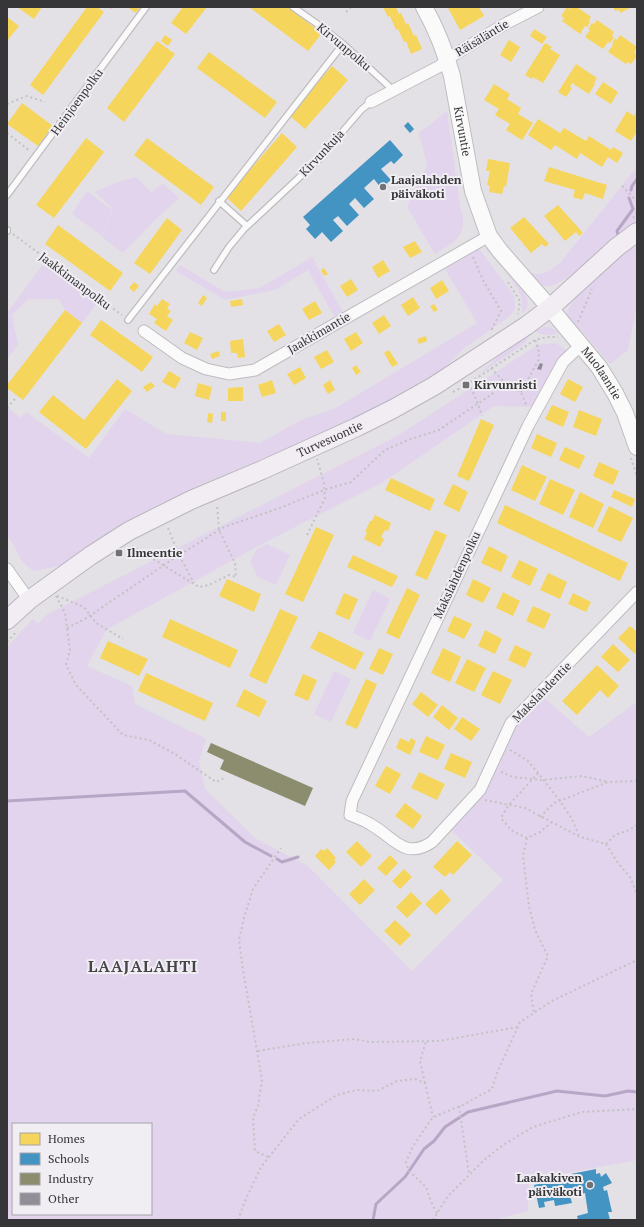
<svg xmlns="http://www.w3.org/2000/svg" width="644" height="1227" viewBox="0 0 644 1227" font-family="'PT Serif',serif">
<rect width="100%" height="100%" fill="#e3e1e5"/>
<!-- green -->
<path fill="#e1d4ec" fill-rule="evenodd" d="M447 111 460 206C461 211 464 217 463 222 463 240 447 246 435 254L407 207 427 165 419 133Z
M637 167V224C629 230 620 236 612 242 598 252 565 284 550 286 540 288 534 278 529 271 541 279 550 270 560 263Z
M136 177 151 192 163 184 179 198 155 220 123 253 102 237 113 209 95 192 115 183Z
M87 191 112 210 102 236 72 214Z
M637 243V304L628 350 610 364 582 331 571 322 567 314 568 309 576 298 596 278 616 259Z
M478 247 514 296 515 309 510 316 464 348 443 369 358 418 195 487 156 506 120 525 60 566 33 571 22 561 7 534V407L21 418 26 412 89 458 125 409 167 434 260 443 301 420 334 409 477 323 444 267Z
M487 247 489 248 525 292 528 302 526 309 523 313C521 307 523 300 520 294 515 281 495 260 485 248Z
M312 257 344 314 334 316 308 270 275 290 225 300 176 271 180 265 225 292 260 288Z
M44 263 97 303 82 323 65 310 59 299H28L12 315 18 345 7 359V313Z
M543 327H550L559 332C552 336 542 336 535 331Z
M527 335V340L525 343 480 374 498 356Z
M556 343 570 353 536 407 494 406 383 482 260 545 106 630 87 666 132 686 135 704 206 739 199 761 205 789 255 838 308 866 412 971 503 880 451 830 485 792 514 728 544 698 589 737 637 702V1160L529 1180 528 1211 494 1220H7V647L33 619 38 624 46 615 397 436 538 345ZM13 1124H151V1214H13Z
M267 544 290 555 276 585 258 577 250 562 257 549Z
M373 590 390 599 370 641 353 633Z
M334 671 351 679 331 722 314 714Z"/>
<!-- homes -->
<path fill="#f6d55c" d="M17 7H42L34 19Z
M87 7H97L104 12 43 95 30 85Z
M127 7H140L136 13Z
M183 7H207L186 34 171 23Z
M249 7H287L322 33 308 51Z
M383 7H396L399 14 401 13 406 24 408 23 414 36 416 35 422 49 411 54 406 41 404 42 398 29 396 30 390 16 388 17Z
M451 7H479L484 16 460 30 448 8Z
M567 7 570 9 572 7H577L591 17 589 20 590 22 587 27 585 26 580 34 562 21 564 18 561 16Z
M613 7H632L620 13 619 10 615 11Z
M7 17 19 26 7 41Z
M597 20 614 32 612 36 614 37 610 43 608 42 603 49 585 37 590 30 588 29 592 23 594 24Z
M534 29 547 37 542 44 530 36Z
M165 35 172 40 168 46 161 41Z
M620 35 637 47 634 53 637 56 631 64 628 62 626 64 608 52 613 45 612 44 615 38 617 40Z
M509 40 520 47 511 62 500 55Z
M157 41 175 54 124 122 107 108Z
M545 43 552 47 550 49 560 55 543 83 533 77 532 79 525 75Z
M209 52 277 102 265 118 197 68Z
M576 64 597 78 594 83 595 84 589 94 572 83 570 87 572 88 566 97 558 92Z
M332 66 348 80 305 129 289 115Z
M603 82 618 92 611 104 595 94Z
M494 84 510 94 507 99 521 108 518 114 533 123 522 140 506 130 510 124 495 115 499 109 484 100Z
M22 103 53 126 38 146 7 124Z
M627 111 634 116 637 111V131L631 141 615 131Z
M538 119 560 133 564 128 586 141 589 136 611 150 613 147 623 153 617 163 608 157 602 167 580 153 577 159 555 145 551 150 528 135Z
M282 133 297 147 241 211 226 197Z
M86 138 104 152 54 218 36 205Z
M147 138 214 187 201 205 134 155Z
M488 159 510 163 506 187 504 186 502 194 489 192 490 186 487 185 490 171H486Z
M549 167 607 185 603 199 585 193 582 200 573 197 575 190 544 181Z
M558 205 583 233 579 236 576 232 565 241 544 216Z
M524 217 549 244 545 247 542 244 531 253 510 228Z
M167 218 182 230 150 274 134 263Z
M58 225 123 273 110 291 45 244Z
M415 241 422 252 410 258 403 247Z
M383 260 390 271 378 278 372 267Z
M324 268 328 274 324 276 321 270Z
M351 279 358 290 347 297 340 286Z
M442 280 449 291 436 299 430 288Z
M134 282 139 286 134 292 129 288Z
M203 295 207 298 202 306 198 303Z
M413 297 420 308 408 316 401 305Z
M162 299 170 304 167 309 171 311 167 316 173 320 166 331 154 323 157 319 149 314 155 304 157 306Z
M242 299 243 305 231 307 230 301Z
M315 301 322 313 309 320 302 309Z
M434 304 438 310 434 312 430 306Z
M65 310 82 323 23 400 7 388V385Z
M384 315 391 326 379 334 372 323Z
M101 320 153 357 142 372 90 335Z
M279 324 286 335 274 342 267 331Z
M190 332 203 338 197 350 184 343Z
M356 332 363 343 351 351 344 339Z
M426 336 427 341 419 344 417 339Z
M243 339 245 357 238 358 237 353H231L230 341Z
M327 350 334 362 321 369 314 357Z
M389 350 398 364 392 367 384 353Z
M219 351 220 356 212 359 210 354Z
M356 365 361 372 356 375 352 368Z
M300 367 306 378 294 385 287 374Z
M169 371 181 378 175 389 162 382Z
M117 379 132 391 86 449 39 412 53 395 84 420Z
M568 379 583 387 575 402 560 394Z
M272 380 276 393 262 397 258 385Z
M330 380 335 390 328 394 323 385Z
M151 382 155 386 147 392 143 387Z
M198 383 212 387 209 400 195 396Z
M243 387V401H228V388Z
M552 405 569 412 563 427 545 419Z
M579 410 602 419 596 436 573 427Z
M221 412H226V421H221Z
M208 413 213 414 212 423 207 422Z
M481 419 494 425 469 481 457 476Z
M537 434 557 443 551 457 531 448Z
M565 447 585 456 579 469 559 460Z
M599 462 619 471 613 485 593 476Z
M522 465 547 477 535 501 511 490Z
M391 478 435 499 430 511 385 490Z
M550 479 575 490 563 515 539 504Z
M453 484 468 492 459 512 443 504Z
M614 490 635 499 632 507 611 497Z
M580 492 604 504 593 528 569 517Z
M505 505 628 563 620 581 497 523Z
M609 506 633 518 621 542 597 531Z
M375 515 391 523 388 531 385 530 381 537 384 539 380 547 364 539 367 533 365 532 370 521H372Z
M316 527 334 535 303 602 285 594Z
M435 530 447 535 427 580 415 575Z
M489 546 508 556 501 572 481 563Z
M353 555 398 576 392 587 347 567Z
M519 560 538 569 530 586 511 577Z
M548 573 567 582 560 599 540 590Z
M227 579 261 594 254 612 219 596Z
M473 579 491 588 483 603 466 595Z
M407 588 420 595 399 639 386 633Z
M503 592 520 601 513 616 496 608Z
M344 593 358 599 349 620 335 614Z
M573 593 591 602 586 612 568 604Z
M533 606 551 614 544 629 526 621Z
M280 609 298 617 266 684 249 676Z
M454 616 472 624 464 639 447 631Z
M170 619 238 650 230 668 162 637Z
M630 626 637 632V651L635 654 618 638Z
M485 630 502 639 495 654 478 646Z
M319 631 364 653 355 670 310 648Z
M108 641 148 659 139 676 100 658Z
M613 644 630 660 618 672 601 657Z
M515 645 532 653 525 668 508 660Z
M379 648 393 654 383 675 369 669Z
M443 648 461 657 450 682 431 673Z
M467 659 486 668 474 692 455 683Z
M597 665 619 686 608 698 600 690 577 715 562 701Z
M493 671 512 680 500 704 481 695Z
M146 673 213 703 205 721 138 691Z
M303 674 317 680 308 701 294 695Z
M366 679 377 684 357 729 345 724Z
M244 689 267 701 259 717 236 706Z
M421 692 438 705 428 717 412 704Z
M442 705 458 718 449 730 433 717Z
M462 717 480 729 471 741 454 729Z
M426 736 445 745 438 760 419 752Z
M400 738 409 742 411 738 416 741 410 755 396 748Z
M451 753 472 762 465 778 444 769Z
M386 766 401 774 390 794 375 786Z
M419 772 445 784 437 800 411 788Z
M405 803 422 816 413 829 395 816Z
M357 841 372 856 361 867 346 852Z
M457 841 472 855 453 875 450 872 445 877 433 867Z
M327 848 336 858 334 860 336 862 329 870 315 856 321 849 324 851Z
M390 855 398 863 386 876 377 868Z
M404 869 412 877 400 889 392 881Z
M364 879 375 890 360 905 349 894Z
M441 889 451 900 436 915 425 904Z
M411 892 422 903 407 918 396 907Z
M395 920 411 935 400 946 384 931Z"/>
<!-- schools -->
<path fill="#4393c3" d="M408 122 414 129 410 133 404 126Z
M390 140 403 155 394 164 391 161 381 169 391 180 381 188 374 179 364 188 374 199 364 208 355 198 349 204 359 215 347 226 338 216 333 220 343 231 331 242 322 232 315 239 306 229 310 225 303 217Z
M596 1169V1174L600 1173 601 1177 606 1173 612 1183 603 1187 604 1191 607 1190 612 1212H608L610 1220H578L577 1216 588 1213 585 1193 570 1196 572 1203 555 1206 554 1200 544 1202 545 1207 539 1208 534 1185 572 1177 571 1174Z"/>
<!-- industry -->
<path fill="#8c8c6e" d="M211 743 313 788 305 806 220 769 224 760 207 752Z"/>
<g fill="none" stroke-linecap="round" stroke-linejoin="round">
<!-- stream -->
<path stroke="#b8a6c6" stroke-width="3" d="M631 190 632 186 637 179
M618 235 617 231 633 209 629 198
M7 801 185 791 245 842 271 856
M277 859 282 862 298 857
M373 1220 376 1204 405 1177 424 1149 434 1141 445 1127 468 1112 557 1091 605 1096 628 1091 637 1092"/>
</g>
<!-- building -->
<path fill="#938d97" d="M540 363 543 364 541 370 537 369Z"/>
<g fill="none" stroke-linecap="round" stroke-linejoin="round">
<defs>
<path id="lane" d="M293 7 323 28 343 44 393 90
M7 195 146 7
M219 201 247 226
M7 231V230
M214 270 229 247 244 229 320 158 361 110 371 102
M128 320 343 44"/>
<path id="street" d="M371 102 440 66 447 59 505 24 538 7
M144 331 182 358 206 369 229 374 255 370 489 236
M581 345 563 362 528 426 352 801 350 815C357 818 364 820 370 824 393 836 404 861 432 842L480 790 511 723 637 592
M7 569 29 600"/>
<g id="secondary">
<path id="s1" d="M424 7C437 30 445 51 452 76L473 191 489 236 500 251 550 308 599 367 615 393 625 413 637 447"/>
</g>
<g id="primary">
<path id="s2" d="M7 620 29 600 90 556 129 531 191 500 262 470 357 427 393 409 434 386 526 326 550 308 617 247 637 232"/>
</g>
</defs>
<!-- lane casing -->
<use href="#lane" stroke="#bebcbf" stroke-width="8"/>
<!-- street casing -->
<use href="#street" stroke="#bebcbf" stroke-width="13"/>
<!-- secondary casing -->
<use href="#secondary" stroke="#bebcbf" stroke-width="18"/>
<!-- primary casing -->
<use href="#primary" stroke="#bab4bf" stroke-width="20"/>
<!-- path -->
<path stroke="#c3c2c3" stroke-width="2" stroke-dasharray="2 3" stroke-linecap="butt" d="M110 7 113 9
M346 12 351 7
M7 104 27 96 45 102
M7 133 30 151
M622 186 637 201
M633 218 637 212
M13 234 122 315
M473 257 483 280 501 311 491 331
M508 282 520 301 518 314
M578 322 592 289
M491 368 503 381 521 392 527 407
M469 383 478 404 482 416
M453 392 466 385 535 340 547 337H558
M521 392 539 359V352L535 339
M7 408 15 399
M631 458 637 477
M168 528 179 555 194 583
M307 535 325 498 324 483 317 459
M132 546 199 587 209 585 229 575 236 577 235 563 219 530 217 505
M56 596 65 613 70 650 66 665 76 685 123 735 149 740 175 754 216 782 226 777
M57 596 84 607 96 623 123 639
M67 628 85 619 173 559 224 527 280 508 324 490 351 482 385 450 408 440 439 430 492 394 503 381
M7 642 17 631
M510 750 528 761 538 773 560 801 572 819 579 836
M501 772 513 777 543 780 582 776 608 782
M538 773 508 806 501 818 511 830 527 838 540 832 552 822
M485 800 525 808 580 837 606 844 618 863 630 877 637 894
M540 817 554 803 608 782 637 781
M527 838 523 856 529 906 535 930 548 956 531 994 534 1014
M606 844 615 835 629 830 637 825
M258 1051 306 1043 354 1039 370 1042 439 1041 518 1027
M425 1083 420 1061 426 1041
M459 1106 469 1174
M268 1157 255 1151 253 1117 258 1106 262 1080 243 970 239 940 244 918 253 889 281 848
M437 1213 432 1204 426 1187 409 1171 406 1162 413 1146 433 1117 463 1105 492 1089 497 1073 520 1022 552 1001 637 960
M238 1220 245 1201 261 1167 299 1119 337 1095 357 1090 377 1091 397 1081 415 1079 425 1083 433 1117
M433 1220 448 1196 484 1160 503 1145 533 1127 582 1112 637 1109"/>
<!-- lane -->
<use href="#lane" stroke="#fbfafb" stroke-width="5.5"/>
<!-- street -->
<use href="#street" stroke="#fbfafb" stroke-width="11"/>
<!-- secondary -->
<use href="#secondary" stroke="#fbfafb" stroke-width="16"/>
<!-- primary -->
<use href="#primary" stroke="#f1edf3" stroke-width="18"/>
</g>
<!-- markers -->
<g fill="#737174" stroke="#f0eef3" stroke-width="1.5">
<circle cx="383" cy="187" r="4"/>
<rect x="462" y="381" width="8" height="8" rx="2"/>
<rect x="115" y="549" width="8" height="8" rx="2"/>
<circle cx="590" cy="1185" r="4"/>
</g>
<g text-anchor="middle" stroke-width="4" stroke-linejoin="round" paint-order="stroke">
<!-- street labels -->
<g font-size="12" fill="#363537" stroke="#f0eef3">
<text transform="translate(482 38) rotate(-31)" y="4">Räisäläntie</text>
<text transform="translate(344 47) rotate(40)" y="4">Kirvunpolku</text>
<text transform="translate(77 102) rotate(-54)" y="4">Heinjoenpolku</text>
<text dy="4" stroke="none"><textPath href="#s1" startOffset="131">Kirvuntie</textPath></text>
<text transform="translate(322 153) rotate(-47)" y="4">Kirvunkuja</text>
<text transform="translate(75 281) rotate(37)" y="4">Jaakkimanpolku</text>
<text transform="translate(319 333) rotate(-30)" y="4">Jaakkimantie</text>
<text dy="4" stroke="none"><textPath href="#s1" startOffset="417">Muolaantie</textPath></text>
<text dy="4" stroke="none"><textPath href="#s2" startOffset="372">Turvesuontie</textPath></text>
<text transform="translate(457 575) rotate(-65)" y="4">Makslahdenpolku</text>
<text transform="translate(542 692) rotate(-46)" y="4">Makslahdentie</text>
</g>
<!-- poi labels -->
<g font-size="12" font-weight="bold" fill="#363537" stroke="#f0eef3" text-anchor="start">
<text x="391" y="184">Laajalahden<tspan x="391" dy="14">päiväkoti</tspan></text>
<text x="474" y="389">Kirvunristi</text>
<text x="127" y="557">Ilmeentie</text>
<text x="582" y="1182" text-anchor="end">Laakakiven<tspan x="582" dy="14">päiväkoti</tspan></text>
</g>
<!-- district labels -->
<g font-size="16" font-weight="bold" letter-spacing="1" fill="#48454a" stroke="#f0eef3">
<text x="143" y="972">LAAJALAHTI</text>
</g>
</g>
<!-- border -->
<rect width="644" height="1227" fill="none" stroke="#363537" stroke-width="16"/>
<!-- legend -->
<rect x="12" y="1123" width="140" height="92" fill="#f0eef3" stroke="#a6a4a8"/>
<rect x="20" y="1133" width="20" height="12" fill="#f6d55c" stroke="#a6a4a8"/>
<text x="48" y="1143" font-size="12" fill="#363537">Homes</text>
<rect x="20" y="1153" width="20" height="12" fill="#4393c3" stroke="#a6a4a8"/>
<text x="48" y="1163" font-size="12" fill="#363537">Schools</text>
<rect x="20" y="1173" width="20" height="12" fill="#8c8c6e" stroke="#a6a4a8"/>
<text x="48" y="1183" font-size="12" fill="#363537">Industry</text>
<rect x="20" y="1193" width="20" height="12" fill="#938d97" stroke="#a6a4a8"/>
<text x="48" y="1203" font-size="12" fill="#363537">Other</text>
</svg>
